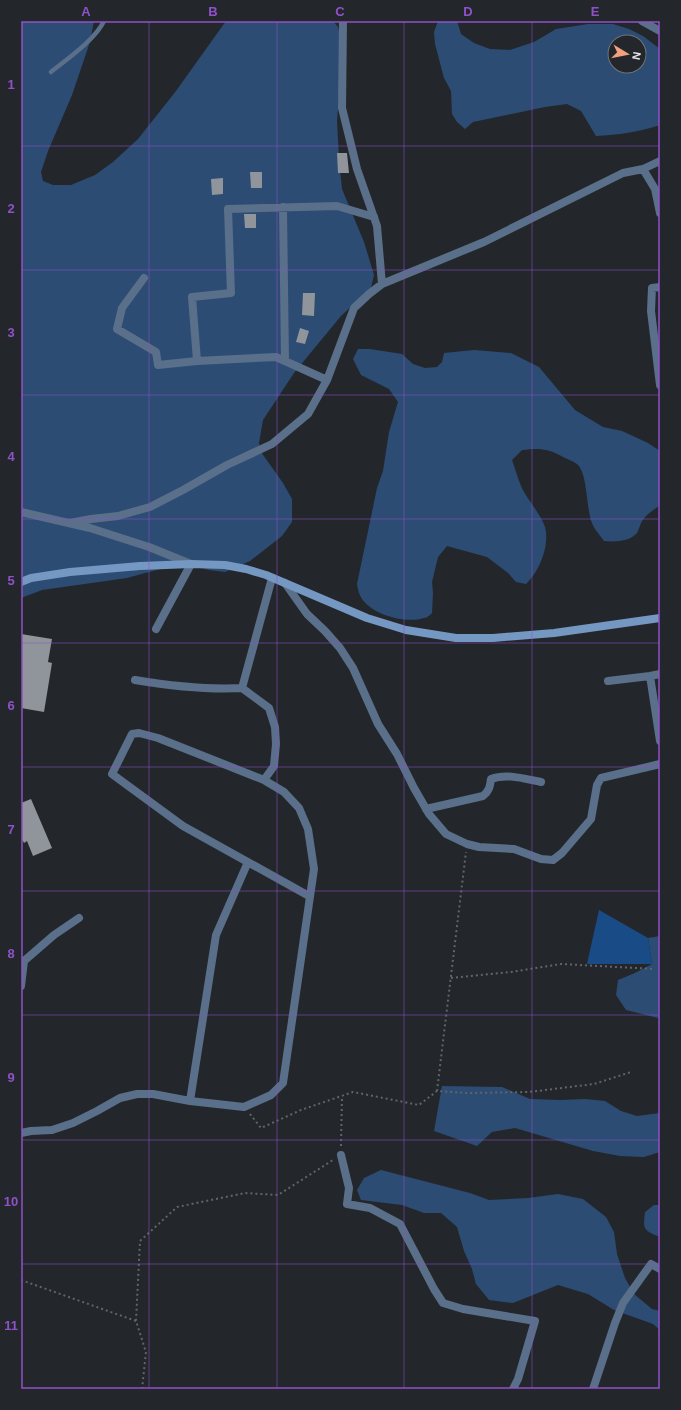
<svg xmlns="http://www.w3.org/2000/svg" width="681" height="1410" viewBox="0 0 681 1410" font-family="Helvetica,sans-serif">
<rect width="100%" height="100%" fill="#23272c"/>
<!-- green -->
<path fill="#2c4c73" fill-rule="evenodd" d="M21 21H94L90 42 72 95 48 151 41 172 43 181 53 185H71L95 175 113 162 138 139 176 91 226 21H333L338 27 343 48 337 121 339 159 342 189 364 242 374 275 371 288 341 316 294 373 263 420 259 443 261 452 283 483 292 499V522L282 536 250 561 225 572 209 570 191 565 171 566 127 578 42 590 21 598Z
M438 21H457L461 34 474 43 490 49 510 50 534 42 556 29 588 24H613L629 29 643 36 660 49V125C639 132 618 135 596 136L581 111 567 104 545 107 473 122 465 129 457 122 452 114 451 91 444 78 435 44 434 32ZM615 42H639V66H615Z
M358 349H370L402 354 413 364 425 368 437 367 442 362 444 353 474 350 511 353 539 367 575 410 603 427 622 431 648 443 660 451V496L659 506C652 511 646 515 642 521 640 525 639 529 637 533 629 542 614 542 604 541 600 535 594 529 592 523 586 509 588 473 577 464 573 461 567 459 563 457 548 448 538 448 522 450L512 460C516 471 519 483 524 492 531 504 541 515 545 527 550 546 539 572 526 584L516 582 508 573 487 557 447 546 438 557 432 582 433 593 432 613C430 615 427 618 424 618 406 624 373 615 362 599 359 595 358 589 357 584L377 488 383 471 389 432 398 402 389 389 361 375 353 359Z
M660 936V1017L658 1018 626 1010 616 995 618 980 635 973 652 964 648 938Z
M442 1086 502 1087 530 1099 560 1100 585 1099 605 1101 621 1111 637 1116 660 1113V1152L644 1157 620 1156 593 1151 515 1128 492 1132 477 1146 434 1131Z
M381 1170 470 1193 489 1200 528 1198 558 1194 583 1199 606 1217 614 1232 617 1254 625 1278 634 1294 652 1309 660 1311V1330L653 1324 614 1310 588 1294 558 1285 513 1303 489 1300 476 1284 472 1269 464 1251 457 1227 441 1213H424L402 1205 361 1200 357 1190 364 1178Z
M654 1205H660V1237C643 1230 643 1230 645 1212Z"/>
<!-- water -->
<path fill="#194c86" d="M599 910 648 938 652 964H587Z"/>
<!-- building -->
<path fill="#90959b" d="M337 153H347L349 173H338Z
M250 172H262V188H251Z
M223 178V194L212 195 211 179Z
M244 214H256V228H245Z
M303 293H315L314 316 302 315Z
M300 328 309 331 305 344 296 342Z
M21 634 52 639 48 662 52 663 44 712 21 708Z
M31 799 52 848 33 856 27 841 24 843 21 837V803Z"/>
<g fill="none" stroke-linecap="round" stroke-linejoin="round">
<!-- path -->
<path stroke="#616569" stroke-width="2" stroke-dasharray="2 3" stroke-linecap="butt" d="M451 978 511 972 561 964 654 969
M437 1091 466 852
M250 1114 261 1128 301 1110 353 1092 419 1105 437 1091 468 1093 529 1092 594 1084 631 1072
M341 1146 342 1097
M21 1280 136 1321
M142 1389 146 1352 136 1321 140 1241 177 1207 245 1193 278 1195 333 1160"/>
<!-- lane -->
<path stroke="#5a6f8a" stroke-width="4.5" d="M51 72C67 59 95 40 104 21"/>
<!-- street -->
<path stroke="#5a6f8a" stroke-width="8" d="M343 21 342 108 357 169 377 226 382 284
M642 21 660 31
M643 169 655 189 660 213
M283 207 285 361
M144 278 122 308 117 329 156 352 158 365 197 361
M660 287 652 288 651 311 660 385
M327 380 276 357 197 361 192 297 231 293 228 209 337 206 374 217
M21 512 90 528 149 547 191 564 156 629
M70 523 91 519 118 516 150 507 183 490 227 465 272 444 308 414 327 380 354 308 369 294 382 284 484 242 623 173 643 169 660 161
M285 583 307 614 325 631 340 648 353 668 378 724 397 754 414 788 429 814 446 834 467 844 479 847 514 849 541 859 553 860 562 853 591 819 597 785 601 778 660 764
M660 674 650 676 660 741
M135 680C171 686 206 690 242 688L272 578
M608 681 650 676
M242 688 269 708 275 727 276 744 274 766 264 780
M426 809 483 796C489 791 490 787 491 779 507 773 525 779 541 782
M21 986 24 961 54 935 79 918
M190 1101 216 935 248 862
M21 1133 31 1131 52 1130 73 1123 97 1111 120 1098 137 1094H153L190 1101 244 1107 271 1095 283 1083 314 869 308 829 299 808 284 792 264 780 158 738 139 733 132 734 112 774 183 826 309 896
M341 1155 349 1188 347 1204 370 1208 400 1224 434 1289 443 1303 463 1309 535 1321 518 1379 513 1389
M593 1389 615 1323 623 1303 651 1264 660 1269"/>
<!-- secondary -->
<path stroke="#7598c3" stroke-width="8" d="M21 582 31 578 70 572 140 566 191 564 225 565 246 569 266 575 367 618 406 630 456 638H493L554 633 660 618"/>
</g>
<!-- grid -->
<path fill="none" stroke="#9051c8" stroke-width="1" stroke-opacity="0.55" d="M149 21V1389M277 21V1389M404 21V1389M532 21V1389M21 146H660M21 270H660M21 395H660M21 519H660M21 643H660M21 767H660M21 891H660M21 1015H660M21 1140H660M21 1264H660"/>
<!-- border -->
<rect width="681" height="1410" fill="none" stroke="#23272c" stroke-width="44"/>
<!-- north arrow -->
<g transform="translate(627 54) rotate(100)"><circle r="19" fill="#23272c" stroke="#707478"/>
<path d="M0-3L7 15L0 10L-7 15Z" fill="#f2a17e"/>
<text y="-6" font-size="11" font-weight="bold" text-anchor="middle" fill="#e4e7ea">N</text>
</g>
<rect x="22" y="22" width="637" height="1366" fill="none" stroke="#9051c8" stroke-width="1.5"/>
<g font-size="13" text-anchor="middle" font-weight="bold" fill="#9051c8">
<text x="86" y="16">A</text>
<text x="213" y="16">B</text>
<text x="340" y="16">C</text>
<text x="468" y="16">D</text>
<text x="595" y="16">E</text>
<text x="11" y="89">1</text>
<text x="11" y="213">2</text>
<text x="11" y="337">3</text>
<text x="11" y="461">4</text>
<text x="11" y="585">5</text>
<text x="11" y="710">6</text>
<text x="11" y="834">7</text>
<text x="11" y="958">8</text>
<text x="11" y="1082">9</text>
<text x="11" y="1206">10</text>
<text x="11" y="1330">11</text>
</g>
</svg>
